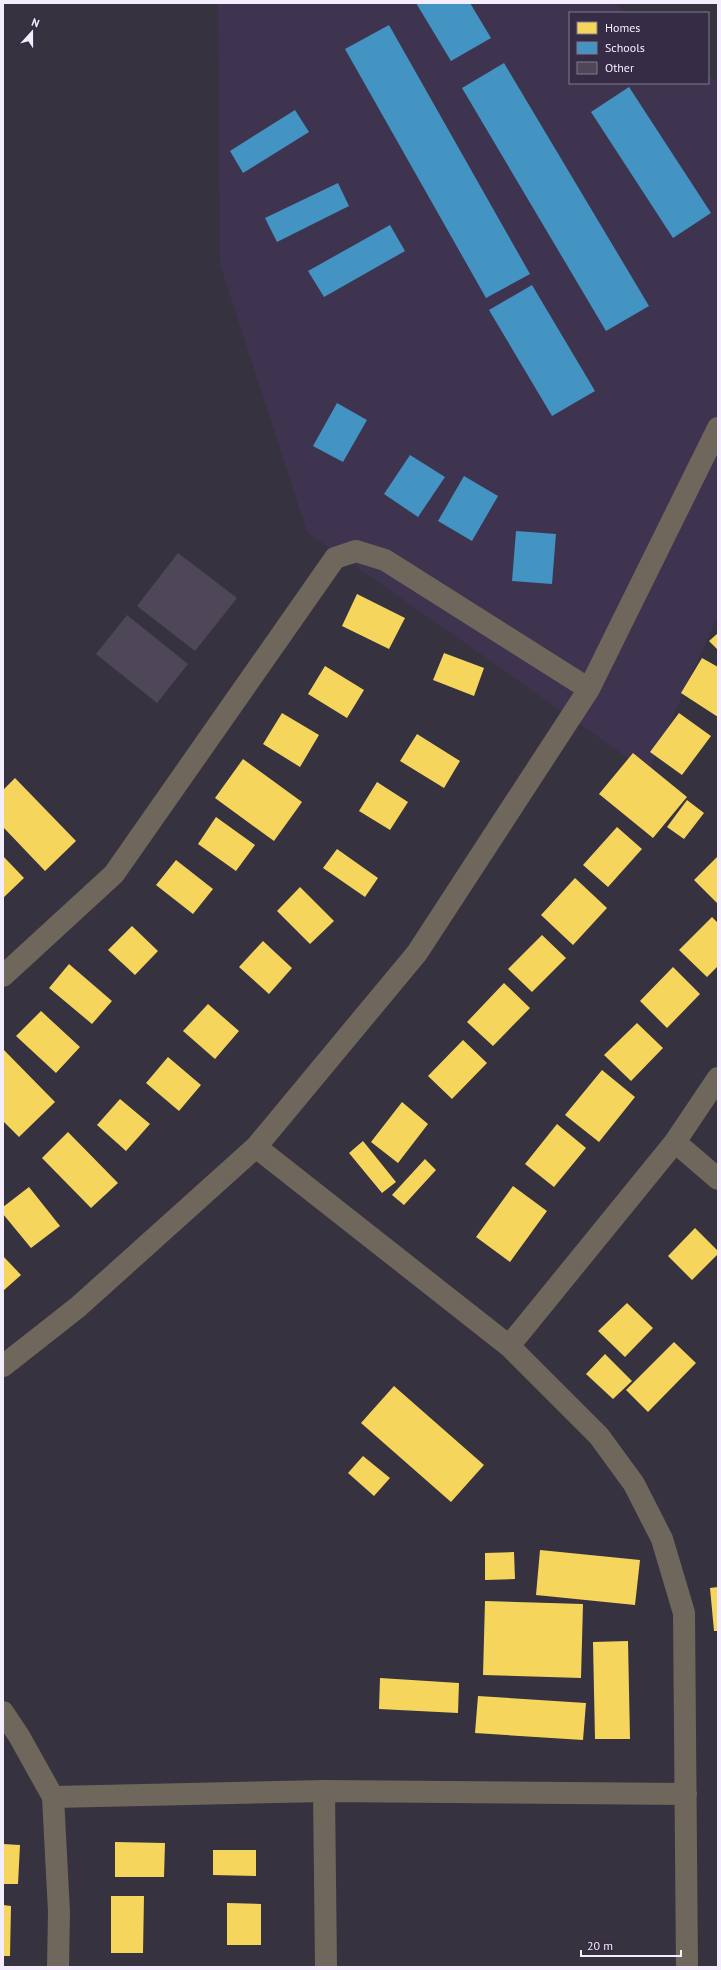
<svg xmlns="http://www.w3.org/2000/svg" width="721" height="1970" viewBox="0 0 721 1970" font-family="'PT Sans',sans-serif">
<rect width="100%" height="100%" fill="#37323f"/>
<!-- built -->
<path fill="#3f3450" d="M218 3H613L626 13H570V83H708V75L718 83V615L648 772 307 532 220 264Z"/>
<!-- homes -->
<path fill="#f6d55c" d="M357 594 405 618 389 649 342 626Z
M718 633V650L709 641Z
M444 653 484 668 474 696 433 680Z
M702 658 718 667V717L681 693Z
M325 666 364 690 347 718 308 694Z
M282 713 319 735 300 767 263 744Z
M679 713 711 736 682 775 650 752Z
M417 734 460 761 444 788 400 761Z
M633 753 687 797 653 838 599 794Z
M243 759 302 802 274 841 215 798Z
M15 778 76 841 45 871 3 827V790Z
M377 782 408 802 390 830 359 811Z
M687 800 704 813 684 839 667 827Z
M216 817 255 845 236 871 198 844Z
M617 827 642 849 608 887 583 865Z
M337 849 378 878 365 897 323 868Z
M3 856 24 878 3 898Z
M718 856V904L694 880Z
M176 860 213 889 193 914 156 885Z
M575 878 607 908 573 945 541 915Z
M300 887 334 921 310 944 277 911Z
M712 917 718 923V966L707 977 679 950Z
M132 926 158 951 135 975 108 950Z
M542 935 566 958 532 992 508 969Z
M263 941 292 968 269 994 239 967Z
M69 964 112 1001 92 1024 49 988Z
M673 967 700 994 667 1028 640 1001Z
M504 983 530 1008 493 1046 467 1022Z
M208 1004 239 1031 215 1059 183 1031Z
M41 1011 80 1047 56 1073 16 1036Z
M637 1023 663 1048 631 1081 604 1055Z
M463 1040 487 1063 452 1099 428 1076Z
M3 1049 55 1102 19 1137 3 1121Z
M168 1057 201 1085 179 1111 146 1083Z
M602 1070 635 1097 599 1142 565 1115Z
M120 1099 150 1124 126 1151 97 1125Z
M402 1102 428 1124 398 1163 371 1142Z
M557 1124 586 1148 554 1187 525 1164Z
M68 1132 118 1183 91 1208 42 1158Z
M363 1141 396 1182 382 1193 349 1153Z
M425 1159 436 1170 404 1205 392 1195Z
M513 1186 547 1211 510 1262 476 1237Z
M29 1187 60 1226 31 1248 3 1214V1207Z
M695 1228 718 1251V1254L692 1280 668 1256Z
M3 1256 21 1275 3 1291Z
M627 1303 653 1328 625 1357 598 1331Z
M674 1342 696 1363 648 1412 626 1390Z
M605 1354 632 1381 613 1399 586 1374Z
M394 1386 484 1465 451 1502 361 1423Z
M363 1456 390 1478 374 1496 348 1473Z
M540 1550 640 1560 635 1605 536 1595Z
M514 1552 515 1579 485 1580V1553Z
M718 1587V1631H714L710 1588Z
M485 1601 583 1604 581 1678 483 1675Z
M628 1641 630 1739H595L593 1642Z
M380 1678 459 1683 458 1713 379 1709Z
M478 1696 586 1703 583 1740 475 1733Z
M115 1842 165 1843 164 1877H115Z
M3 1844 20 1845 18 1884H3Z
M213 1850H256V1876L213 1875Z
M111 1896H144L143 1953H111Z
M227 1903 261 1904V1945H227Z
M3 1905 11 1906 10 1956H3Z"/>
<!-- schools -->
<path fill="#4393c3" d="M416 3H470L491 38 451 61Z
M389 25 530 274 486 298 345 49Z
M504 63 649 306 606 331 462 88Z
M629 87 711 213 673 238 591 112Z
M295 110 309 132 243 173 230 151Z
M338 183 349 206 277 242 265 218Z
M390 225 405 251 324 297 308 271Z
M532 285 595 391 552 416 489 310Z
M337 403 367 420 343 462 313 446Z
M410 455 445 477 418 517 384 494Z
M464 476 498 496 472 541 438 521Z
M516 531 556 534 552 584 512 581Z"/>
<!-- building -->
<path fill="#4e4758" d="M178 553 237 598 195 651 137 606Z
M127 615 188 664 157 703 96 654Z"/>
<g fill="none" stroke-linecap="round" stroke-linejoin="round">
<!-- street -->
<path stroke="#6f675b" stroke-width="22" d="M3 976 114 874 335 558 356 551 385 560 589 689
M675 1142 718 1179
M256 1147 509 1346 599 1436 634 1484 662 1539 684 1613 687 1967
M509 1346 675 1142 718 1078
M3 1366 78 1307 256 1147 417 953 589 689 718 428
M3 1712 19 1736 53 1797 59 1912 58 1967
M324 1791 326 1967
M53 1797 324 1791 686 1794"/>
</g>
<!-- border -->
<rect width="721" height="1970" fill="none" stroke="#f3edfe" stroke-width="8"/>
<!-- legend -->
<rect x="569" y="12" width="140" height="72" fill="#362c45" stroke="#82798f"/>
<rect x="577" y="22" width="20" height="12" fill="#f6d55c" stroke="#82798f"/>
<text x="605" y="32" font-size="12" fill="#f3edfe">Homes</text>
<rect x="577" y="42" width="20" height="12" fill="#4393c3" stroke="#82798f"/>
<text x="605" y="52" font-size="12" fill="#f3edfe">Schools</text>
<rect x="577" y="62" width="20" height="12" fill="#4e4758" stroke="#82798f"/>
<text x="605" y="72" font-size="12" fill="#f3edfe">Other</text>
<!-- north arrow -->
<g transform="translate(32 32) rotate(21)" stroke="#362c45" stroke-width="3" paint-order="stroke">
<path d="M0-3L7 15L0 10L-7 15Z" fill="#f3edfe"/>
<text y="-6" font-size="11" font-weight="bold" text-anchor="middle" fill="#f3edfe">N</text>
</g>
<!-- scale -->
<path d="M581 1950v6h100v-6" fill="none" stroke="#f3edfe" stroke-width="2"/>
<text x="587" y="1950" font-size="12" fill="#f3edfe" stroke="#362c45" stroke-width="3" paint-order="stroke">20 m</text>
</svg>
